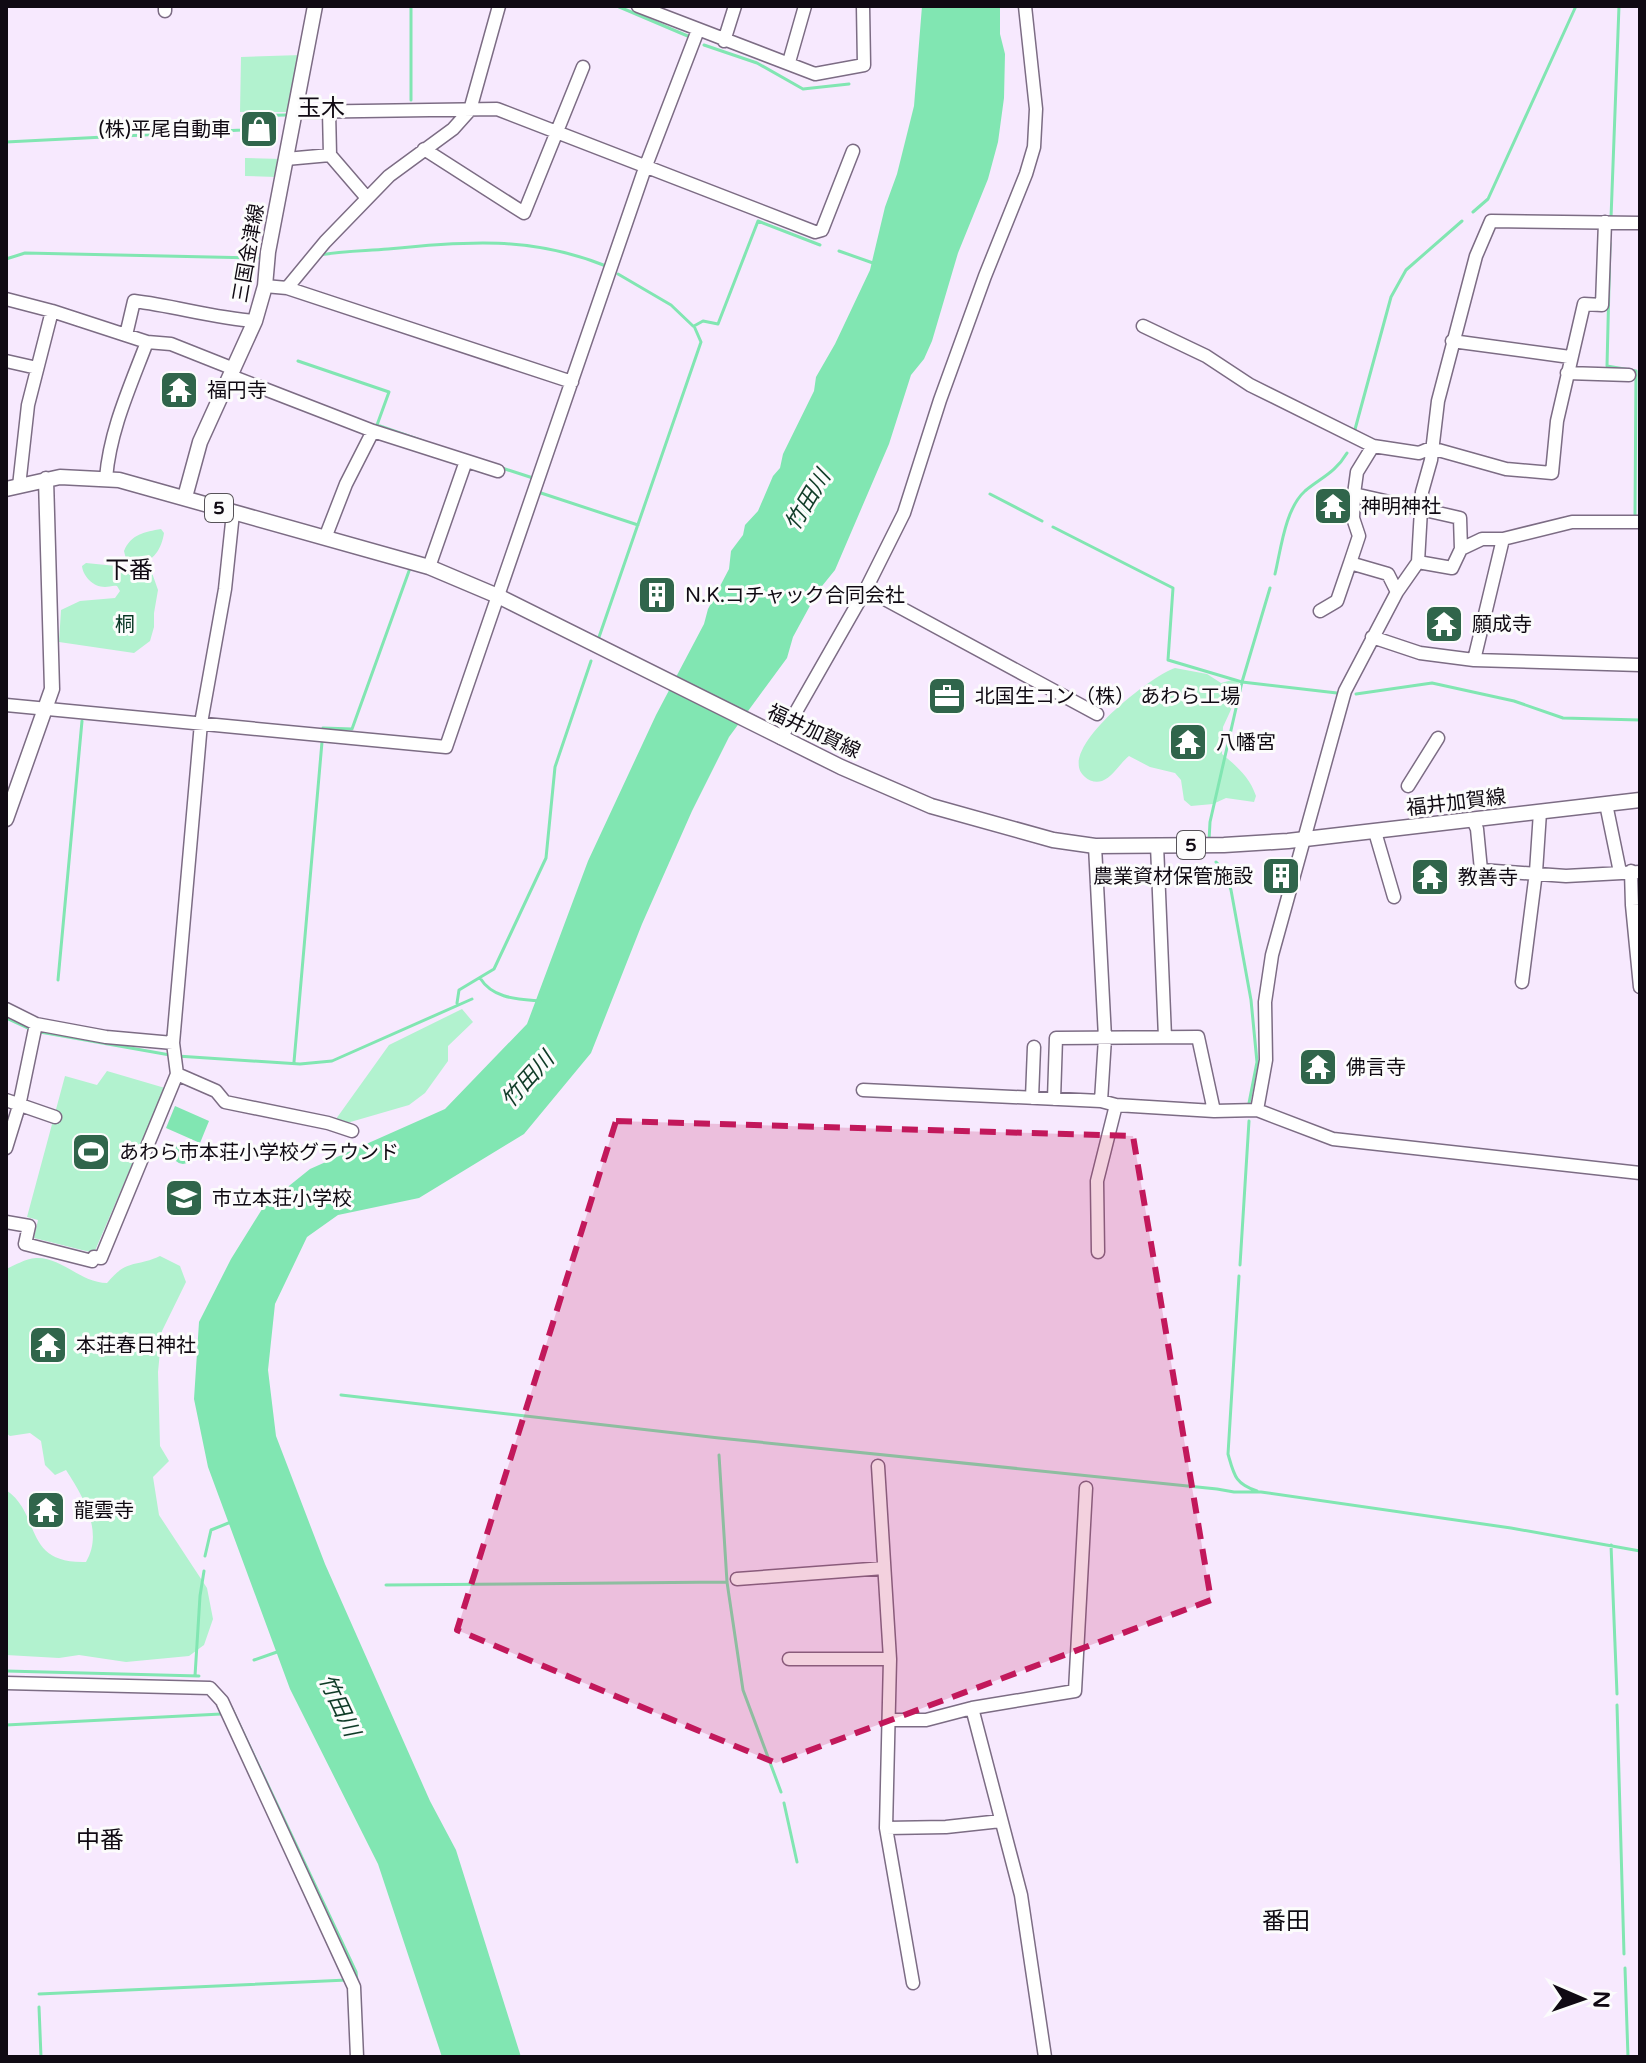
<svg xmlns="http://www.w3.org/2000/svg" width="1646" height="2063" viewBox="0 0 1646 2063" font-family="'Varela Round','Noto Sans JP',sans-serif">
<rect width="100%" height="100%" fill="#f7e9fe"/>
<!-- green -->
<path fill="#b2f2cf" d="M301 55 287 112H240L241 57Z
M245 158 282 159 276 177 245 176Z
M161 529 164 533C161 553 148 570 126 559L124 551C131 534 145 532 161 529Z
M86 563 126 567 138 564 151 570 158 590 154 613V627L150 641 134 653 59 642 61 610 80 601 115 598 120 591 117 586C113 585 109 587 105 587 93 587 83 576 82 566Z
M1175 668 1207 674 1221 683 1232 680 1239 683 1240 690 1223 727 1222 754C1237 766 1250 778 1256 796L1254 802 1226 798 1213 804 1191 806 1184 800 1181 780 1175 773 1150 767 1129 756C1120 763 1113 777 1102 781 1096 783 1089 781 1085 777 1053 751 1152 675 1175 668Z
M462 1009 473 1022 448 1046V1061L425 1093 409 1105 347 1123 336 1119 389 1045Z
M107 1071 165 1088 94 1253 34 1238 38 1220 27 1217 65 1076 97 1085Z
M160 1256 180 1266 186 1282 162 1331 158 1372 160 1446 169 1461 153 1477 159 1515 207 1588 213 1619 204 1645 189 1656 126 1662 79 1655 59 1658 6 1655V1490C42 1514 22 1564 86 1562 104 1532 83 1496 66 1470L55 1475 45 1465 41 1441 30 1433 10 1436 6 1433V1269C15 1265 25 1259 36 1258 62 1257 81 1283 107 1283 128 1258 134 1268 160 1256Z"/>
<!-- water -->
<path fill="#81e6b2" d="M922 6H1000V34L1005 54 1004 98 998 142 988 179 958 253 932 341 924 359 911 375 889 444 835 570 818 591 793 637 787 658 729 737 692 811 642 924 591 1053 524 1134 419 1198 338 1215 307 1237 275 1304 268 1370 276 1436 325 1564 430 1801 456 1850 521 2057H442L378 1864 290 1689 208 1467 194 1399 199 1322 231 1259 264 1206 310 1169 445 1109 527 1024 588 861 656 715 704 624 708 609 729 569 731 551 743 535 745 525 758 511 773 476 780 468 783 454 814 391 816 377 835 344 870 270 885 207 897 174 914 106Z
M175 1106 209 1121 200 1143 166 1128Z
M173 1154a10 10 0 1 1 20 0a10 10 0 1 1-20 0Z"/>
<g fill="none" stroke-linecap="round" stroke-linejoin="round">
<!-- stream -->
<path stroke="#81e6b2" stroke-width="3" d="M411 6V100
M617 6 690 37
M704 45 757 63 803 89 849 84
M6 142 242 130V116L286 115
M1473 212 1488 199 1576 6
M1611 218 1619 6
M1610 243 1607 366 1636 371 1635 518
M839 251 873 263
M320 255C343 251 365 251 388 249 465 241 532 236 606 266
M6 259 25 253 258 258
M618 274 671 305 693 326
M298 361 389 392 377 425 423 441
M1354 433 1391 297 1406 270 1462 221
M502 468 533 478
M541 493 638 525
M990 494 1042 521
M1053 527 1173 588 1168 660 1242 682 1337 693
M1275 574C1281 549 1285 509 1305 491 1322 477 1335 473 1347 453
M598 640 701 342 694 326 703 321 718 324 758 221 820 245
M1356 694 1432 683 1514 701 1563 718 1640 720
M323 728 352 729 409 571
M1209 841 1210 822 1242 682 1270 588
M1216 862 1225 871 1231 890 1251 1000 1257 1062 1249 1103
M480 978C493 999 518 999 540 1001
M58 980 82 721
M457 1003 459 990 494 969 546 858 555 767 591 661
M6 1018 32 1030
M40 1032 170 1055
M177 1056 300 1064 332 1061 472 999
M294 1062 322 742
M1240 1265 1249 1121
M1239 1276 1228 1454C1234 1475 1235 1484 1257 1491
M341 1395 719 1438 1217 1489 1234 1492H1261L1511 1528 1640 1551
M719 1455 727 1582 743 1690 781 1792
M1611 1545 1617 1694
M205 1556 211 1530 231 1522
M386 1585 727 1582
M254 1660 277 1652
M6 1671 199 1676
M195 1676 200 1596 204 1571
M1617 1705 1624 1954
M232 1709 356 1972 357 1981
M6 1725 221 1714
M784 1803 797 1862
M1625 1968 1628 2057
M39 1994 347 1980
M39 2007 41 2057"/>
<defs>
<path id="minor" d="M165 6V11
M638 6 815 74 864 65 863 6
M724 41 735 6
M789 62 805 6
M329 111 330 155 367 198
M295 112 497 109 815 232 822 230 853 151
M424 149 524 213 583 67
M286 159 330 155
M265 286 287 288 325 242 389 176 453 129 470 110 499 6
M287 288 572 382
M6 299 52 311 147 342 171 344 234 369
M1143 326 1206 356 1250 385 1373 446 1419 453 1431 448 1506 469 1552 473 1557 421 1584 304 1602 305 1605 222
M126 335 134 301C175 306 214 318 255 321
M1452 341 1570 357
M6 361 37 368
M1567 373 1629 375
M231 376 373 431 498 471
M1373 446 1357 472 1354 494 1460 518 1461 549
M106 478C110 430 130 387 147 342
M19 486 28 405 52 311
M1354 494 1353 518 1359 536 1350 563 1388 574 1397 592
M325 538 346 484 373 431
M1503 539 1572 522H1640
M1418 562 1452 568 1461 549 1482 539H1503L1474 660
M429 567 466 461
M866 589 1097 714
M1320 611 1337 601 1350 563
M1372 637 1420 653 1474 660 1640 665
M6 705 446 747 645 168 698 30
M781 738 866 589 904 513 940 400 985 276 1026 174 1034 147 1036 109 1025 6
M1408 786 1438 738
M1606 804 1620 872
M1473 820 1477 829 1481 870 1566 876 1640 872
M1375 832 1394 897
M1157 845 1165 1037
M1095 846 1105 1038 1101 1101
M1631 871 1632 905 1640 987
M1522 982 1536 872 1540 812
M6 1009 36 1024 106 1037 173 1043 201 723 225 589 233 513
M173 1043 177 1074 216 1091 225 1102 328 1123 352 1131
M863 1090 1101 1101 1116 1105 1214 1111 1257 1110 1333 1139 1640 1173
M1032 1098 1034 1047
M1054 1099 1056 1038 1198 1037 1214 1111
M6 1100 55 1117
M1257 1110 1266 1060 1265 1002 1272 955 1345 691 1397 592 1418 562 1422 492 1431 460 1438 401 1476 256 1491 221 1640 223
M6 1148 19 1106 36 1024
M6 1222 29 1226 25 1244 92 1261 94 1257 101 1258 177 1074
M1098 1252 1097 1181 1116 1105
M878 1466 890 1659 886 1828 913 1983
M737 1579 884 1568
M789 1659H890
M6 1683 210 1688 222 1701 354 1987 357 2057
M972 1708 1021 1895 1045 2057
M890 1720H926L972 1708 1075 1691 1086 1488
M886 1828 946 1827 1001 1821"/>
<path id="major" d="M6 489 60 477 119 480 429 567 500 597 841 767 931 806 1053 840 1095 846 1224 845 1288 841 1640 800
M185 497 200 442 255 321 265 286 268 252 315 6
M6 819 52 689 46 479"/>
</defs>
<!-- minor casing -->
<use href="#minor" stroke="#7c6c84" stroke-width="15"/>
<!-- major casing -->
<use href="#major" stroke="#7c6c84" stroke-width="17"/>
<!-- minor -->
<use href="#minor" stroke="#fff" stroke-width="12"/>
<!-- major -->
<use href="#major" stroke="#fff" stroke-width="14"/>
</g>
<!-- marked area -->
<path fill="#c2185b" fill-opacity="0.2" stroke="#c2185b" stroke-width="6" stroke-dasharray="16 10" stroke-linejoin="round" d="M616 1121 1133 1136 1211 1600 776 1763 457 1630Z"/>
<!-- icons -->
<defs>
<symbol id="shop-square" viewBox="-11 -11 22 22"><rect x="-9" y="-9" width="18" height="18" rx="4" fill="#30654b" stroke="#fcfcfc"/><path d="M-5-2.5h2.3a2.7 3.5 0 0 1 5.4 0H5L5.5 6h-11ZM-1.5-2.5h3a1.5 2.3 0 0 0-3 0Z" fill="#fff"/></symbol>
<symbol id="temple-square" viewBox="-11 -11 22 22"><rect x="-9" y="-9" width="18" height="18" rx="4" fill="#30654b" stroke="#fcfcfc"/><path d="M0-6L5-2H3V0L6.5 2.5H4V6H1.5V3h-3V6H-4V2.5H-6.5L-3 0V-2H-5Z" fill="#fff"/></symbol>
<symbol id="building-square" viewBox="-11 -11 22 22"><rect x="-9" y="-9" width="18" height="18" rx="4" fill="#30654b" stroke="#fcfcfc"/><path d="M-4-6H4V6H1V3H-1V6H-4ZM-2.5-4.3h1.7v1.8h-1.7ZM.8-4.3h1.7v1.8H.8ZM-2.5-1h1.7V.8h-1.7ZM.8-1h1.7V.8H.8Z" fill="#fff"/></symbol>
<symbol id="office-square" viewBox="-11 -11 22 22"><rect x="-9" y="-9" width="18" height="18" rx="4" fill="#30654b" stroke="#fcfcfc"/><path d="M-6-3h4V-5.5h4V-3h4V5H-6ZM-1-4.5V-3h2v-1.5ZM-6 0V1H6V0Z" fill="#fff"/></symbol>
<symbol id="stadium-square" viewBox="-11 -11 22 22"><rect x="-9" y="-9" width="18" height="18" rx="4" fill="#30654b" stroke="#fcfcfc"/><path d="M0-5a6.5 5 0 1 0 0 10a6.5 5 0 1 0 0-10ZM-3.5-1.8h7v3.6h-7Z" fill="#fff"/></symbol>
<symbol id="school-square" viewBox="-11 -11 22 22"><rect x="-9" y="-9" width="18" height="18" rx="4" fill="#30654b" stroke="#fcfcfc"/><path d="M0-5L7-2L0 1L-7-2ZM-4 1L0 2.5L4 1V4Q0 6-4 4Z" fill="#fff"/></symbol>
</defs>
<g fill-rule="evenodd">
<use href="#shop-square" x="237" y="107" width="44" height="44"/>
<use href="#temple-square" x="157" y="368" width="44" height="44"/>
<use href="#temple-square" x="1311" y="484" width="44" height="44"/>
<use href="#building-square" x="635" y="573" width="44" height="44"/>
<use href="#temple-square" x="1422" y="602" width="44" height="44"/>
<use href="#office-square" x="925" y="674" width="44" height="44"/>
<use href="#temple-square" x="1166" y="720" width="44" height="44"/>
<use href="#building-square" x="1259" y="854" width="44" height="44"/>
<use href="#temple-square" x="1408" y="855" width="44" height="44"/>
<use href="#temple-square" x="1296" y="1045" width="44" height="44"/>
<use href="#stadium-square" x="69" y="1130" width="44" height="44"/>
<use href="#school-square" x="162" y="1176" width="44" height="44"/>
<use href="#temple-square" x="26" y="1323" width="44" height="44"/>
<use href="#temple-square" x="24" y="1488" width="44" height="44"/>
</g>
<g text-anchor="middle" stroke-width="6" stroke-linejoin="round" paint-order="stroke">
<!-- shield labels -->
<g fill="#fcfcfc" stroke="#575359" stroke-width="2">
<rect x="205" y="494" width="28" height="28" rx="6"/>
<rect x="1177" y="831" width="28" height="28" rx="6"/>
</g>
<g font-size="18" font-weight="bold" fill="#100a13">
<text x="219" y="514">5</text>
<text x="1191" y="851">5</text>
</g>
<!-- poi labels -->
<g font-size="20" fill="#100a13" stroke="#fcfcfc" text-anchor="start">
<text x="231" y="136" text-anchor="end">(株)平尾自動車</text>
<text x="207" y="397">福円寺</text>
<text x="1361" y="513">神明神社</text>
<text x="685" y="602">N.K.コチャック合同会社</text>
<text x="1472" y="631">願成寺</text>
<text x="975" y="703">北国生コン（株） あわら工場</text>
<text x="1216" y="749">八幡宮</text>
<text x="1253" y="883" text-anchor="end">農業資材保管施設</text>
<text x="1458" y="884">教善寺</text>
<text x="1346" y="1074">佛言寺</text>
<text x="119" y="1159">あわら市本荘小学校グラウンド</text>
<text x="212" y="1205">市立本荘小学校</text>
<text x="76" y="1352">本荘春日神社</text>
<text x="74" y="1517">龍雲寺</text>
</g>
<!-- street labels -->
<g font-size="20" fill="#100a13" stroke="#fcfcfc">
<text transform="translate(248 253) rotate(-80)" y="7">三国金津線</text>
<text transform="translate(814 731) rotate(25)" y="7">福井加賀線</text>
<text transform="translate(1456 802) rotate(-7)" y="7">福井加賀線</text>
</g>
<!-- park labels -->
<g font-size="20" fill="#083623" stroke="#fcfcfc">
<text x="125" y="631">桐</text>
</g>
<!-- water labels -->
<g font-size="22" font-style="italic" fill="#0f3b27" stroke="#fcfcfc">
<text transform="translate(807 500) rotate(-59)" y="8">竹田川</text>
<text transform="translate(527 1079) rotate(-48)" y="8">竹田川</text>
<text transform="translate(340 1705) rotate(65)" y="8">竹田川</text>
</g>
<!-- quarter labels -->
<g font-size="24" fill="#100a13" stroke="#fcfcfc">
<text x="321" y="116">玉木</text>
<text x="129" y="578">下番</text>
<text x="100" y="1848">中番</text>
<text x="1286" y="1929">番田</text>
</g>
</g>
<!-- border -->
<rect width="1646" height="2063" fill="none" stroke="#100a13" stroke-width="16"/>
<!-- north arrow -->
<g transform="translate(1582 1999) rotate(92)" stroke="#fcfcfc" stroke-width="6" paint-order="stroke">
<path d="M0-6L14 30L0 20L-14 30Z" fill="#100a13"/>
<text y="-12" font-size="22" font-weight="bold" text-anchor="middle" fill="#100a13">N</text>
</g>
</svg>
